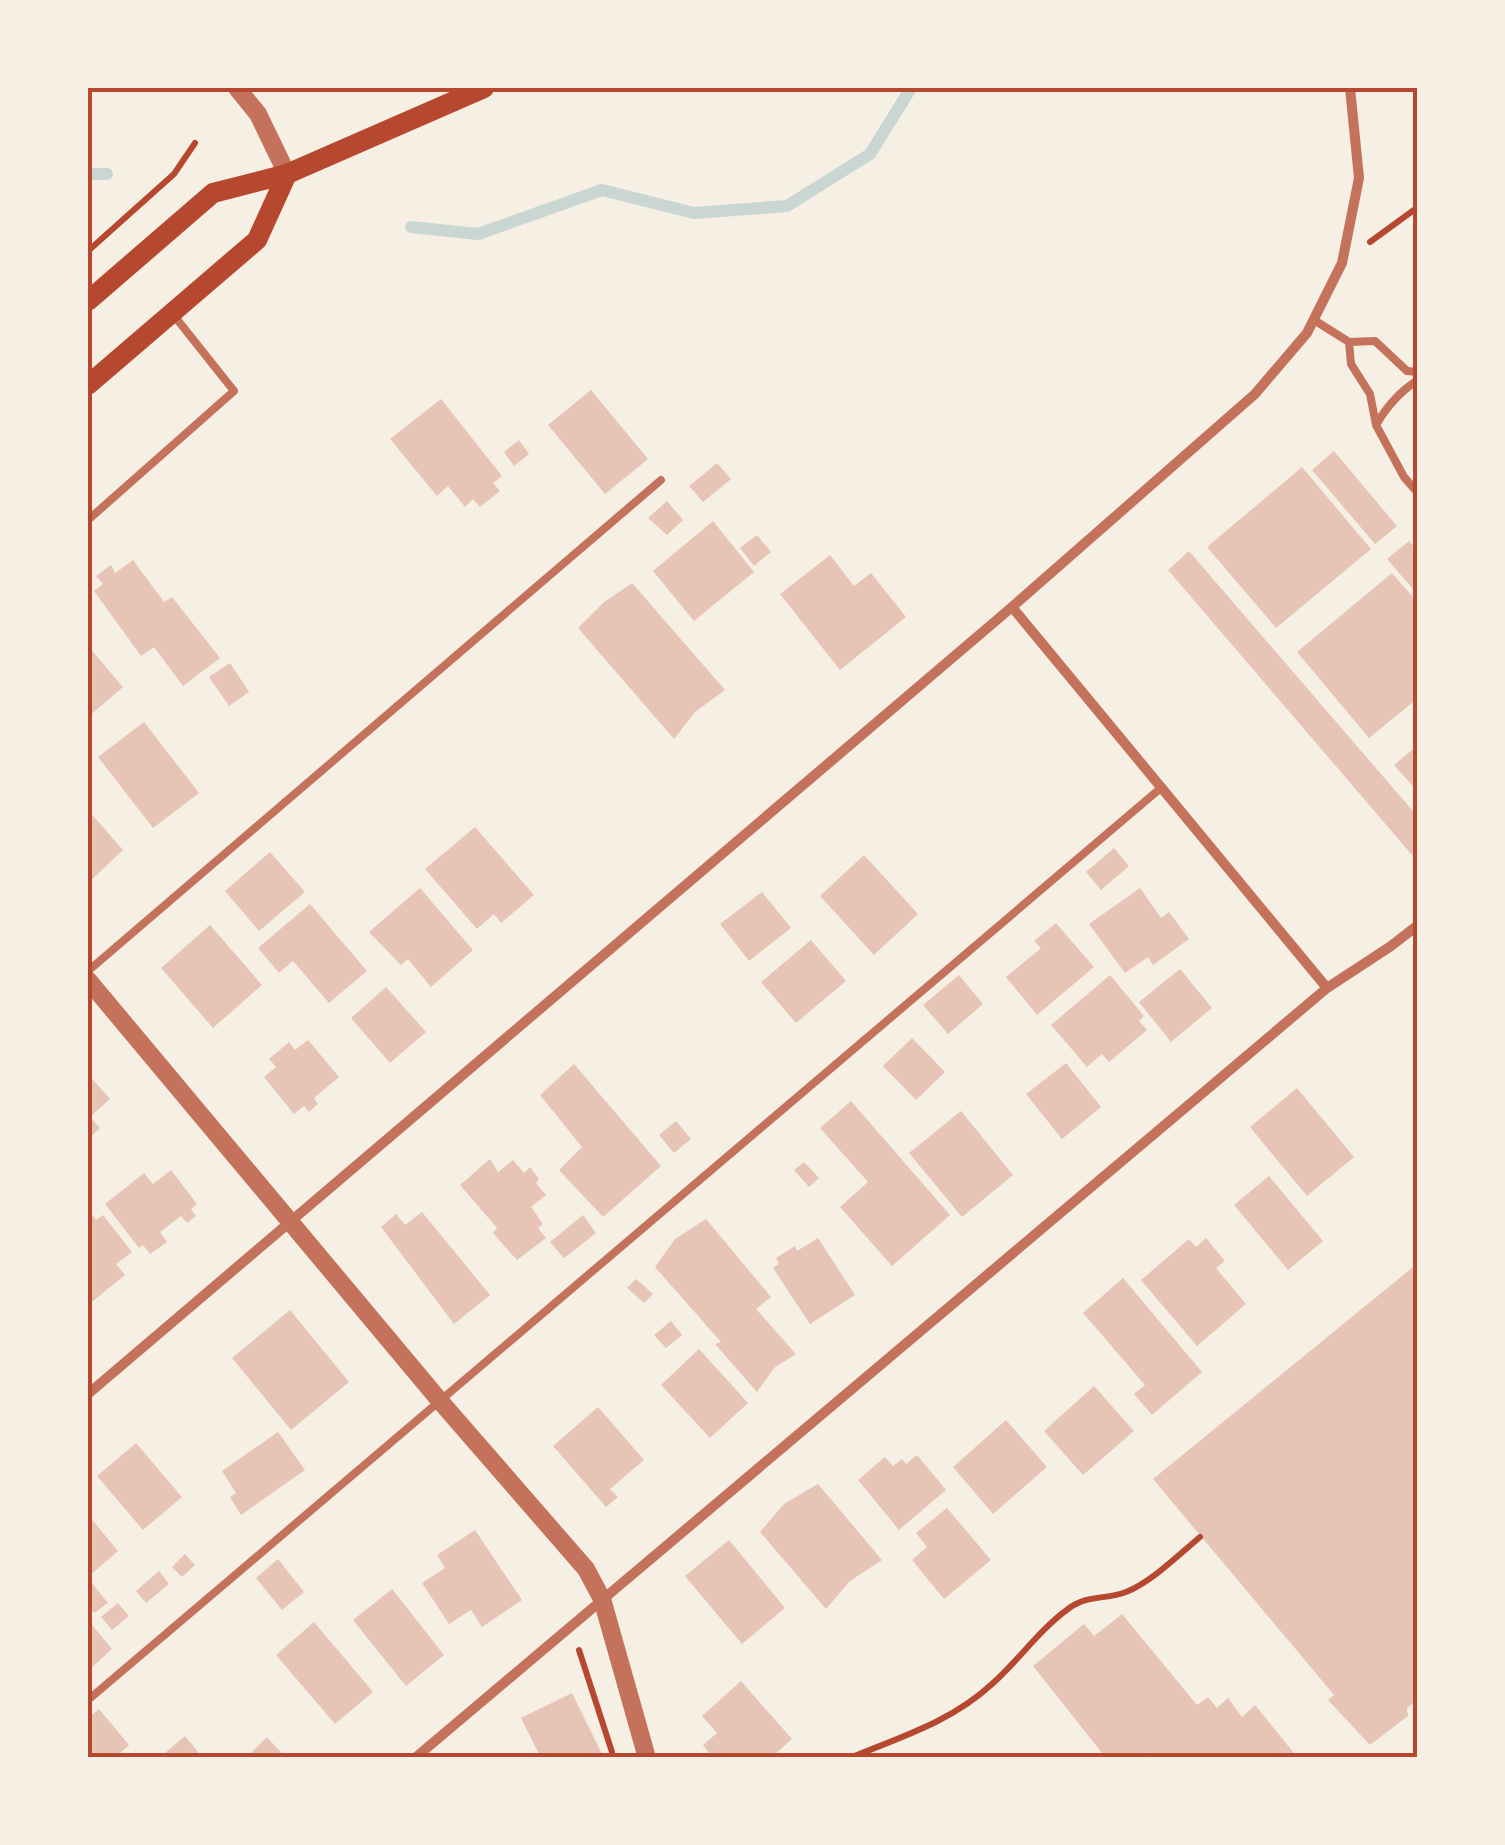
<svg xmlns="http://www.w3.org/2000/svg" width="1505" height="1845" viewBox="0 0 1505 1845" font-family="Merriweather,serif">
<rect width="100%" height="100%" fill="#f6efe4"/>
<g fill="none" stroke-linecap="round" stroke-linejoin="round">
<!-- stream -->
<path stroke="#c9d6d2" stroke-width="12" d="M88 174H107
M411 227 478 234 602 190 694 213 787 206 870 154 911 88"/>
</g>
<!-- building -->
<path fill="#e6c5b7" d="M591 390 648 459 605 494 548 425Z
M441 399 502 476 493 483 500 491 480 507 473 499 465 507 448 486 437 496 390 439Z
M519 440 529 454 514 466 504 452Z
M1334 451 1397 526 1375 544 1312 470Z
M717 463 731 479 703 502 689 486Z
M1302 467 1371 549 1276 628 1207 547Z
M667 501 683 520 667 535 648 518Z
M713 521 754 572 694 621 653 571Z
M757 535 771 552 754 566 740 548Z
M1409 541 1418 551V595L1387 559Z
M1189 551 1418 817V862L1168 570Z
M830 555 854 586 871 573 906 617 840 670 780 594Z
M133 560 164 602 172 597 220 658 183 686 154 647 141 656 94 591 103 584 96 576 111 565 115 573Z
M1392 573 1418 603V698L1369 738 1297 652Z
M632 583 725 690 695 712 674 739 578 628 603 603Z
M88 646 123 687 88 717Z
M230 663 249 692 229 706 209 677Z
M144 722 199 793 153 828 98 757Z
M1418 745V792L1394 765Z
M88 810 123 850 88 883Z
M475 827 534 895 501 923 494 914 477 929 425 869Z
M1114 848 1129 866 1101 890 1086 872Z
M270 852 305 892 259 931 225 891Z
M864 855 918 914 874 955 820 896Z
M420 888 473 950 431 987 408 959 401 965 369 932Z
M1140 888 1161 918 1169 912 1189 939 1153 965 1148 957 1125 973 1089 924Z
M762 892 791 928 749 961 720 924Z
M310 904 367 971 329 1003 293 961 279 973 258 948Z
M1056 923 1094 967 1037 1015 1006 977 1041 948 1034 941Z
M210 925 262 985 213 1028 161 968Z
M811 940 846 981 796 1023 761 982Z
M1180 969 1212 1008 1171 1042 1139 1002Z
M959 975 983 1004 948 1034 923 1005Z
M1110 975 1144 1016 1139 1021 1147 1030 1109 1062 1102 1054 1087 1067 1051 1025Z
M386 987 426 1032 390 1063 351 1018Z
M912 1038 945 1072 916 1100 883 1066Z
M308 1040 339 1077 314 1098 318 1104 309 1112 304 1106 294 1114 264 1077 276 1067 269 1059 289 1042 295 1050Z
M1066 1063 1101 1107 1062 1139 1026 1094Z
M574 1064 661 1166 603 1217 559 1170 582 1147 540 1095Z
M88 1074 110 1099 90 1117 100 1128 88 1139Z
M1297 1088 1354 1157 1307 1196 1250 1127Z
M851 1101 950 1215 892 1266 840 1207 868 1182 820 1128Z
M961 1111 1013 1175 962 1217 909 1153Z
M676 1121 691 1139 674 1153 659 1135Z
M490 1159 498 1172 513 1160 524 1173 530 1167 539 1179 536 1183 546 1195 531 1207 543 1224 538 1228 546 1238 517 1260 493 1233 497 1228 460 1185Z
M804 1162 819 1178 809 1187 794 1170Z
M171 1170 197 1204 191 1209 196 1216 187 1223 181 1216 160 1232 167 1242 150 1254 143 1245 139 1248 105 1204 144 1173 153 1184Z
M1269 1176 1323 1241 1288 1270 1234 1205Z
M88 1209 96 1220 103 1215 132 1252 116 1264 125 1275 88 1305Z
M422 1212 490 1295 454 1324 381 1227 396 1214 405 1225Z
M583 1215 596 1233 564 1258 550 1242Z
M706 1219 771 1297 756 1309 796 1354 774 1368 757 1392 715 1344 721 1342 655 1267 675 1239Z
M818 1238 855 1295 810 1324 773 1268 779 1264 776 1258 795 1246 797 1251Z
M1206 1238 1225 1261 1216 1268 1246 1304 1197 1346 1141 1280 1189 1239 1196 1247Z
M1418 1263V1699L1407 1708 1408 1716 1370 1745 1328 1700 1334 1695 1153 1479Z
M1123 1278 1202 1372 1152 1415 1134 1394 1145 1385 1083 1313Z
M636 1279 653 1294 644 1303 627 1288Z
M290 1310 349 1382 291 1430 232 1358Z
M671 1321 682 1335 666 1348 654 1335Z
M699 1349 748 1403 710 1438 661 1385Z
M1094 1386 1134 1431 1083 1475 1044 1431Z
M598 1407 644 1460 610 1489 618 1497 606 1507 553 1446Z
M1006 1420 1047 1467 993 1514 953 1467Z
M278 1432 305 1470 241 1515 230 1497 236 1493 222 1471Z
M136 1443 182 1497 143 1530 97 1476Z
M917 1455 946 1490 899 1530 858 1480 885 1457 893 1466 902 1459 906 1464Z
M818 1484 882 1560 850 1581 826 1609 760 1532 784 1504Z
M947 1508 991 1560 944 1599 912 1560 927 1547 916 1533Z
M88 1515 118 1551 88 1577Z
M475 1530 522 1600 482 1627 471 1610 449 1624 422 1583 445 1568 437 1555Z
M729 1540 785 1608 742 1644 685 1576Z
M185 1554 195 1565 182 1577 172 1567Z
M278 1559 304 1592 282 1610 256 1578Z
M159 1571 169 1584 146 1603 136 1591Z
M91 1582 108 1603 94 1613 88 1604V1584Z
M392 1589 444 1655 406 1686 353 1620Z
M118 1603 129 1616 112 1630 101 1617Z
M1122 1614 1197 1705 1208 1697 1217 1708 1228 1698 1242 1717 1255 1705 1298 1758H1170L1168 1754 1164 1758H1154L1149 1752 1142 1758H1106L1033 1666 1084 1624 1094 1636Z
M88 1620 112 1649 88 1671Z
M314 1622 373 1692 335 1724 276 1655Z
M741 1681 792 1739 771 1758H713L703 1745 717 1733 702 1716Z
M572 1693 604 1758H541L521 1718Z
M99 1709 129 1745 115 1758H88V1718Z
M185 1736 203 1758H169L165 1753Z
M267 1737 286 1758H246Z"/>
<g fill="none" stroke-linecap="round" stroke-linejoin="round">
<!-- path -->
<path stroke="#b5482f" stroke-width="6" d="M1370 242 1418 207
M88 251 174 174 195 143
M579 1650 612 1752
M850 1758C900 1737 951 1722 992 1684 1019 1660 1039 1630 1068 1609 1088 1594 1106 1600 1126 1592 1151 1582 1180 1554 1200 1537"/>
<!-- service -->
<path stroke="#c5725c" stroke-width="8" d="M1314 320 1349 342 1375 341 1407 371 1418 372
M1349 342 1351 364 1370 394 1376 425 1404 477 1418 493
M1376 425C1387 406 1399 392 1418 380
M88 520 234 391 172 313
M88 971 661 480
M88 1700 1162 787"/>
<!-- minor -->
<path stroke="#c5725c" stroke-width="10" d="M1012 607 1327 988
M88 1394 1012 607 1255 394 1307 333 1342 263 1359 178 1350 88
M415 1758 1327 988 1391 946 1418 925"/>
<!-- tertiary -->
<path stroke="#c5725c" stroke-width="18" d="M237 88 258 114 287 174
M88 980 440 1401 586 1569 602 1599 647 1758"/>
<!-- secondary -->
<path stroke="#b5482f" stroke-width="20" d="M88 301 213 193 287 174 484 88
M88 385 257 240 287 174"/>
</g>
<!-- border -->
<rect width="1505" height="1845" fill="none" stroke="#f6efe4" stroke-width="180"/>
<rect x="90" y="90" width="1325" height="1665" fill="none" stroke="#b5482f" stroke-width="4"/>
</svg>
